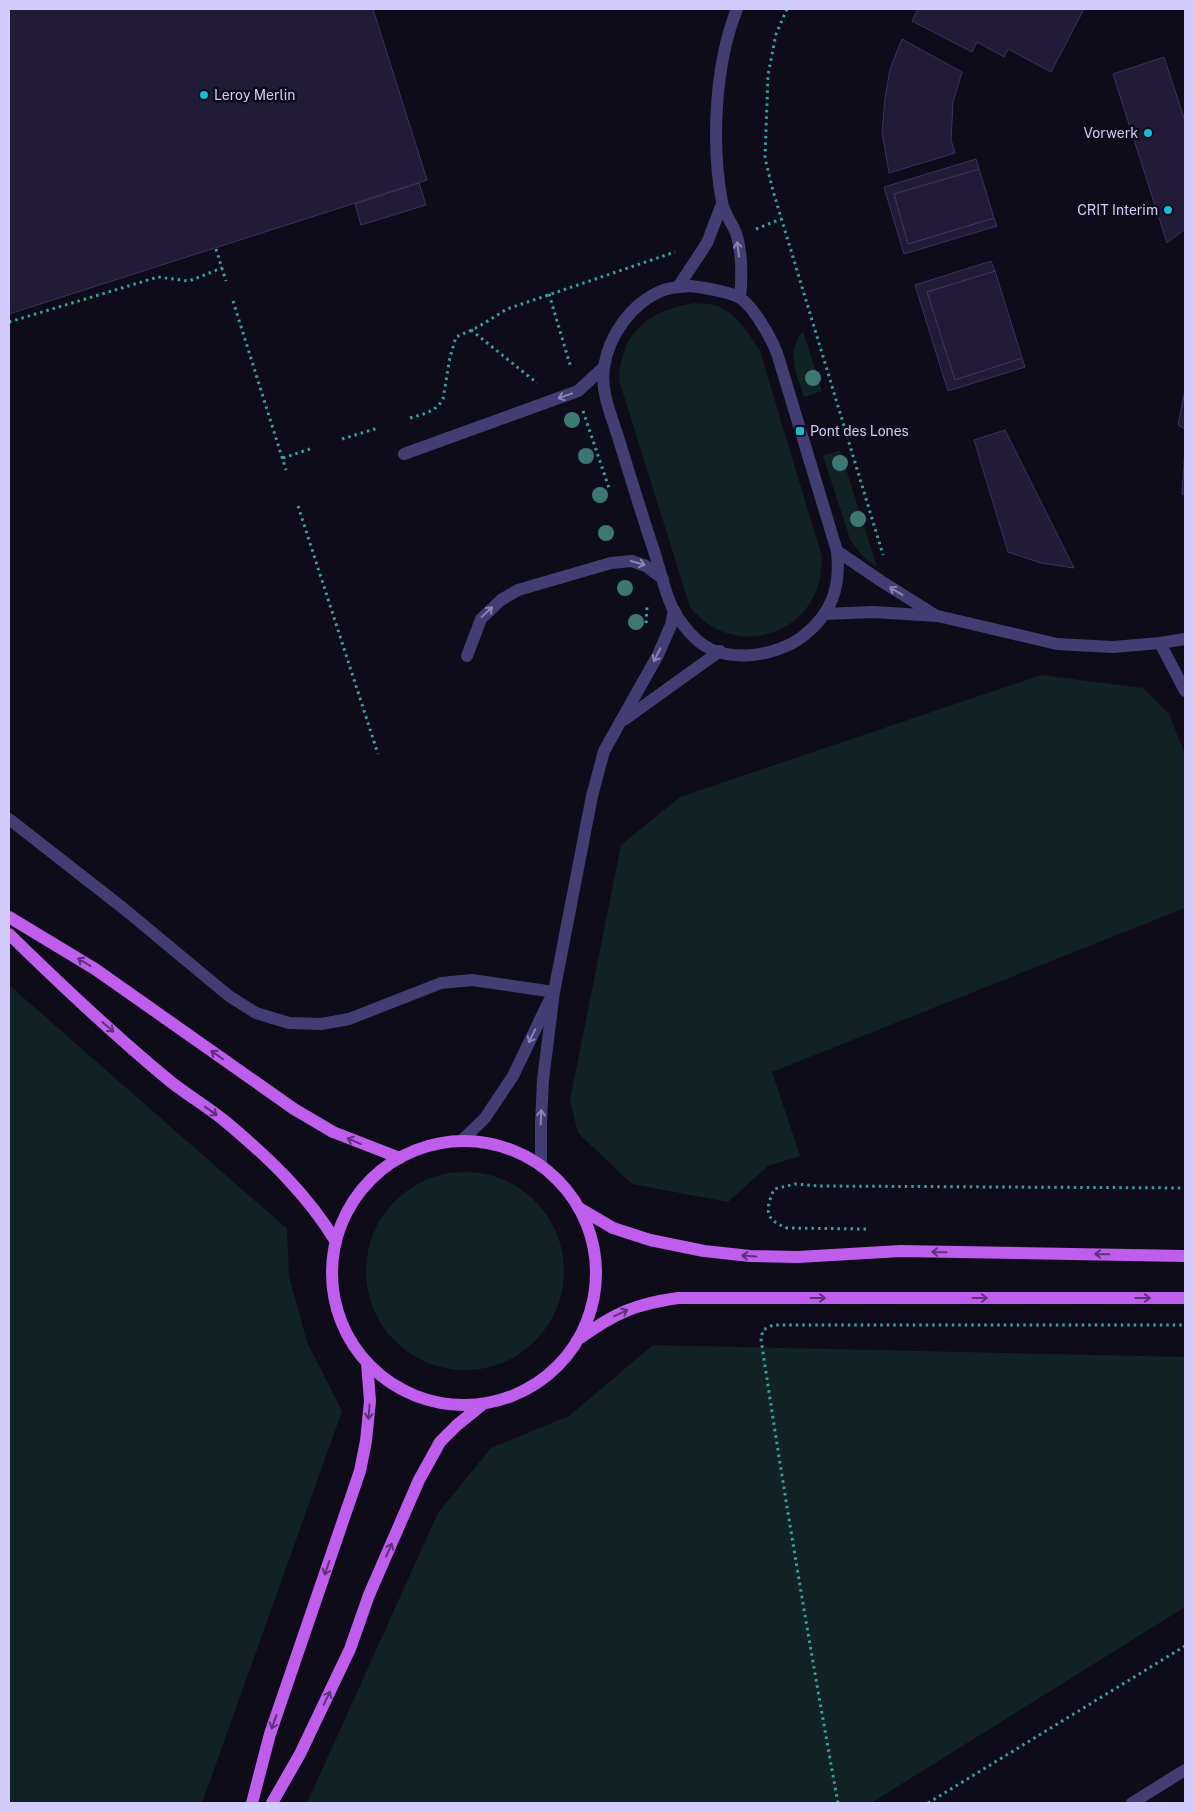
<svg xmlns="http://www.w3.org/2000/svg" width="1194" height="1812" viewBox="0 0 1194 1812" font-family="'Public Sans',sans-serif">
<rect width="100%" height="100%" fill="#0f0c1a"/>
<!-- green -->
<path fill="#102223" d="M694 303C700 304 709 303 715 305 736 313 749 333 760 351L822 557C821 571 820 586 813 598 794 634 748 647 713 627 704 622 697 615 690 607L619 380C621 331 649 311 694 303Z
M803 331 822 391 804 397C797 373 785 354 803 331Z
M840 450 877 567 861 555 850 539 823 456Z
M1041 675 1143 688 1169 714 1185 754V908L772 1072 800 1156 768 1166 728 1202 632 1184 578 1133 570 1100 621 845 680 797Z
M9 985 287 1229 289 1276 307 1342 342 1411 202 1803H9Z
M366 1271a99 99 0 1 1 198 0a99 99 0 1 1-198 0Z
M653 1345 1185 1357V1607L871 1803H307L438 1513 491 1448 569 1416Z"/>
<!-- building -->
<path fill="#221b38" stroke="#3c2f62" d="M9 9H373L427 180 9 314Z
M918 9H1084L1051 72 1008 49 1004 57 977 42 972 52 912 21Z
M902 39 962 72 953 102 951 140 955 153 889 173 882 132 885 98 890 69Z
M1164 57 1185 121V229L1167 243 1113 74Z
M976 159 979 169 894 194 908 244 994 218 997 226 904 254 884 187Z
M979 169 994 218 908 244 894 194Z
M419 183 426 205 361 225 355 204Z
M991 261 995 271 927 292 955 380 1022 358 1025 367 948 391 915 285Z
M995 271 1022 358 955 380 927 292Z
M1185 390V429L1178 425Z
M1005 430 1074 568 1041 563 1008 552 974 440Z
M1185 448V494H1182Z"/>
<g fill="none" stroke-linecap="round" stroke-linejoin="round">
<!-- path -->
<path stroke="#399f9e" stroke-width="3" stroke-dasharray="2.5 4" stroke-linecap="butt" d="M787 9 776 34 768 75 765 158 773 191 883 555
M756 229 781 219
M216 249 226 281
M549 294 571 368
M233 301 286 470
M9 322 158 277 189 281 222 268
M471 330 537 383
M583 411 609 488
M410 418C423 414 436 412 443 399L450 357 456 337 478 327 507 309 675 252
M342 439 378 428
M283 458 310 449
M298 506 378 754
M646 623 647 607
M866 1229 787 1228C763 1219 766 1209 774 1189L795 1184 819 1186 1185 1188
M838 1803C810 1649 784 1494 761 1339L763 1330 773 1325H1185
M928 1803 1185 1646"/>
<!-- minor -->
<path stroke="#423d73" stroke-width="12" d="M737 9C715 64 711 143 722 202 724 213 732 223 736 233 742 252 742 278 740 298
M691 286C703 288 730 291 740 298 754 307 771 338 777 353L837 551C841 587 832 614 802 637 775 657 723 665 696 639 688 632 678 619 673 609 664 591 660 568 653 548 641 512 630 476 619 440 612 417 600 391 604 367 609 335 631 304 661 291 670 287 681 287 691 286Z
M678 287 707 243 722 204
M404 454 578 391 603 368
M837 551 881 581 935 615
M824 614 873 612 938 616 1057 644 1113 647 1160 643 1185 639
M1160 643 1185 691
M467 656 481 619 501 600 518 590 611 563 632 561 646 566 663 579
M624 720 720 651
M9 819 123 908 229 996 256 1013 289 1023 321 1024 349 1019 441 983 472 980 554 992
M461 1141 485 1118 513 1076 549 1001
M541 1166V1123L543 1080 554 992 592 796 604 751 658 655 671 625 674 610
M1132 1803 1185 1770"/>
<!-- major -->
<path stroke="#bf5eed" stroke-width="12" d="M9 917 95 969 294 1109 333 1132 400 1158
M9 934C61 985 114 1035 171 1082 189 1096 209 1108 226 1122 268 1157 308 1195 336 1242
M332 1273a132 132 0 1 1 264 0a132 132 0 1 1-264 0Z
M579 1208 613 1228 650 1240 704 1251 750 1256 798 1257 901 1251 1185 1256
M580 1338C615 1313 635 1304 678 1298H1185
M252 1803 270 1734 360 1471 366 1441 370 1401 367 1363
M272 1803 300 1754 350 1649 369 1595 419 1480 440 1442 457 1425 483 1404"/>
</g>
<!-- trees -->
<g fill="#3c7772">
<circle cx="813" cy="378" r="8"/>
<circle cx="572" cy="420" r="8"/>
<circle cx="586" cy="456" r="8"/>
<circle cx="840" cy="463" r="8"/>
<circle cx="600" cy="495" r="8"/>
<circle cx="858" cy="519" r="8"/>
<circle cx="606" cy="533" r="8"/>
<circle cx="625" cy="588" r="8"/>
<circle cx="636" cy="622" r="8"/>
</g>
<!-- one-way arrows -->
<defs><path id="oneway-shaft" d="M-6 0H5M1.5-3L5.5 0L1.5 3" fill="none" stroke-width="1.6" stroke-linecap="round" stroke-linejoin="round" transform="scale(1.25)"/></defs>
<g stroke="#8a84b6">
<use href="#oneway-shaft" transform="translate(738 249) rotate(-98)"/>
<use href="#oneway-shaft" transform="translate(565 396) rotate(160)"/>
<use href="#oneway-shaft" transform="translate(638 563) rotate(15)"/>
<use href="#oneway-shaft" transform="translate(896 591) rotate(-149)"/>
<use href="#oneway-shaft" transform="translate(487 612) rotate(-43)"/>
<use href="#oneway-shaft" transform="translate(657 655) rotate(117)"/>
<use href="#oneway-shaft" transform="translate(532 1036) rotate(116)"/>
<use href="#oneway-shaft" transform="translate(541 1117) rotate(-87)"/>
</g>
<g stroke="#5e3179">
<use href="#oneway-shaft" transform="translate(84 962) rotate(-149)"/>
<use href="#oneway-shaft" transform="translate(108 1027) rotate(41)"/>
<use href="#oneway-shaft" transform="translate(217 1055) rotate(-145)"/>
<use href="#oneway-shaft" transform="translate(211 1111) rotate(36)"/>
<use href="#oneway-shaft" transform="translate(354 1141) rotate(-156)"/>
<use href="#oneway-shaft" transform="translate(939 1252) rotate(-179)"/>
<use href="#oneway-shaft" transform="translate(1102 1254) rotate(-179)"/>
<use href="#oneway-shaft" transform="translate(749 1256) rotate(-176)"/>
<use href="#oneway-shaft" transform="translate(818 1298)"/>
<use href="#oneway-shaft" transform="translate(980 1298)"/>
<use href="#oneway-shaft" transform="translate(1143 1298)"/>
<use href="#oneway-shaft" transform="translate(621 1313) rotate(-25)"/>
<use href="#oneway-shaft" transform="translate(369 1412) rotate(95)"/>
<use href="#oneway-shaft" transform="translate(389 1550) rotate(-66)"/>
<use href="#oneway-shaft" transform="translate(327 1568) rotate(109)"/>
<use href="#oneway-shaft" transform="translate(327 1698) rotate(-64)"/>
<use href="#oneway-shaft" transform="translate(274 1722) rotate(109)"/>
</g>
<!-- markers -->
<g fill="#19bad7" stroke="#0f0c1a" stroke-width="2">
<circle cx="204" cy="95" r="5"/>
<circle cx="1148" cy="133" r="5"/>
<circle cx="1168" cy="210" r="5"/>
<rect x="795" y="426" width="10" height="10" rx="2.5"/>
</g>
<g text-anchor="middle" stroke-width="5" stroke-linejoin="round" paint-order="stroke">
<!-- poi labels -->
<g font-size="14" fill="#d3cbf9" stroke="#0f0c1a" text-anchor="start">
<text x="214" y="100">Leroy Merlin</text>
<text x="1138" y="138" text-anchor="end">Vorwerk</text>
<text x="1158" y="215" text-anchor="end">CRIT Interim</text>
<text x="810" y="436">Pont des Lones</text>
</g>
</g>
<!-- border -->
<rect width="1194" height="1812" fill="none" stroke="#d3cbf9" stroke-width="20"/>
</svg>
